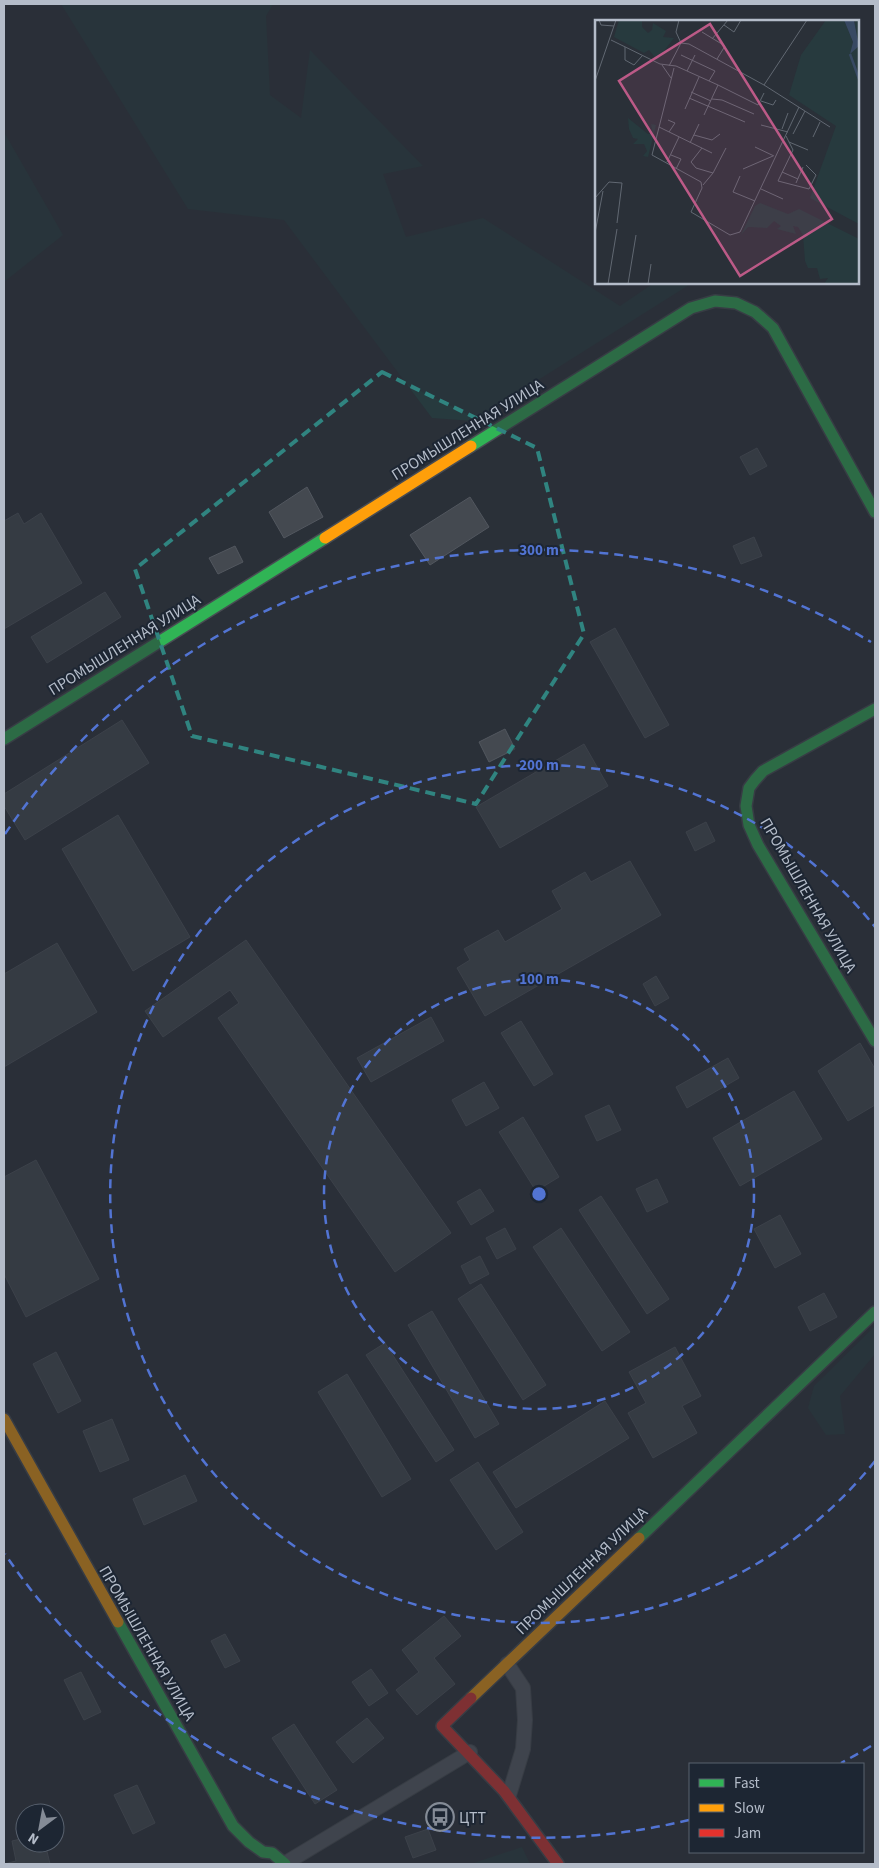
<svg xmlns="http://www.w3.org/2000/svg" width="879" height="1868" viewBox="0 0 879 1868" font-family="'Source Sans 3',sans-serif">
<rect width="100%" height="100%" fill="#2a3038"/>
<!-- green -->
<path fill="#273a3e" d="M61 4H273L266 16 270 95 301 118 310 50 423 166 383 174 406 237 483 218 620 306 654 283H692L473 421 432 418 284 220 188 209Z
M4 132 63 235 4 282Z
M875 1326V1354L840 1396 845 1434 826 1435 808 1408 814 1386Z
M522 1847 530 1864H471Z"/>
<!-- building -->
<path fill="#444950" stroke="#52575f" d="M757 448 767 466 750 475 740 457Z
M307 487 323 517 284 538 269 512Z
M470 497 489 527 430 565 410 535Z
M18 513 24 524 41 513 82 583 4 629V521Z
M754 537 762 556 741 564 733 546Z
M235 546 243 562 218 574 209 558Z
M105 592 121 617 47 663 31 637Z
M615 628 669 725 645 738 590 642Z
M122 720 149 763 25 840 4 806V794Z
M505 729 515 749 489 762 479 742Z
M584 744 608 786 500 848 476 807Z
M118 815 190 937 133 971 62 849Z
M706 822 715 841 695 851 686 832Z
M630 861 661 915 485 1016 457 968 470 960 464 949 498 930 505 942 562 909 552 891 585 872 591 882Z
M246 940 451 1233 395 1272 218 1018 239 1003 230 990 163 1037 145 1011Z
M57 943 97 1012 4 1067V974Z
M656 976 669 998 655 1006 643 984Z
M431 1017 444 1041 371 1082 357 1058Z
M521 1021 553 1074 534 1086 501 1033Z
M860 1043 875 1069V1105L848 1121 818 1071Z
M728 1058 739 1078 687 1108 676 1087Z
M484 1082 499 1108 466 1126 452 1100Z
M794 1091 822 1139 740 1186 713 1138Z
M609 1105 621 1130 597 1141 585 1116Z
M523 1117 559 1177 536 1191 499 1132Z
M36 1160 99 1279 26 1317 4 1274V1177Z
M657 1179 668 1202 647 1212 636 1189Z
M480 1189 494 1211 471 1225 457 1202Z
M601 1196 669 1299 647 1314 579 1210Z
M780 1215 801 1254 775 1268 754 1229Z
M505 1228 516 1249 497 1259 486 1238Z
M561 1228 630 1332 602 1351 533 1247Z
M480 1256 489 1274 470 1284 461 1266Z
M481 1284 546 1385 523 1400 458 1299Z
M824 1293 837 1317 810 1331 798 1307Z
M432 1311 499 1424 475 1438 408 1325Z
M385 1343 454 1450 436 1462 366 1355Z
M675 1347 701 1396 682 1406 697 1433 653 1458 628 1413 646 1403 629 1372Z
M56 1352 81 1401 58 1413 33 1364Z
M347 1374 411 1479 382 1497 318 1392Z
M605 1401 629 1438 516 1508 493 1472Z
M112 1419 129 1460 100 1472 83 1431Z
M478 1462 523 1532 496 1550 450 1480Z
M185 1475 197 1501 144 1525 133 1499Z
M444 1616 461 1636 434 1658 455 1684 417 1715 396 1690 419 1672 402 1650Z
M225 1634 240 1661 225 1668 211 1641Z
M371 1669 388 1693 369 1706 352 1682Z
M81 1672 101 1712 84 1720 64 1680Z
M367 1718 384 1738 353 1763 336 1742Z
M294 1724 337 1790 315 1804 272 1738Z
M137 1785 155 1823 133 1834 114 1795Z
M428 1829 436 1850 413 1858 405 1837Z
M25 1838V1843H45L50 1864H4L16 1861 12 1841Z"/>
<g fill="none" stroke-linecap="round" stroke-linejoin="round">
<defs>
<path id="street" d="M507 1664 523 1688 525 1720 523 1749 509 1795
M284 1864 470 1752"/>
<path id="fast" d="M471 446 691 308 715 301 736 303 755 312 773 328 875 512
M875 709 763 771 755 780 749 788 746 806 749 825 758 845 875 1041
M4 739 325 538
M639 1538 875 1312
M118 1622 233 1826 249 1842 263 1852 272 1853 285 1864"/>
<path id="slow" d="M325 538 471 446
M4 1419 118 1622
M471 1698 639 1538"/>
<path id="jam" d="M471 1698 442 1726 504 1791 558 1864"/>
</defs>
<!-- street casing -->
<use href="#street" stroke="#484c53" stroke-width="16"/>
<!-- fast casing -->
<use href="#fast" stroke="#484c53" stroke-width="14"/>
<!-- slow casing -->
<use href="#slow" stroke="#484c53" stroke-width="14"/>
<!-- jam casing -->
<use href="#jam" stroke="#484c53" stroke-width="14"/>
<!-- street -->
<use href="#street" stroke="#5a5e66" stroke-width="14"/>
<!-- fast -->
<use href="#fast" stroke="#30b455" stroke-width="11"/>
<!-- slow -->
<use href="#slow" stroke="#ff9f0a" stroke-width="11"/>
<!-- jam -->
<use href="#jam" stroke="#e5322d" stroke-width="11"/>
</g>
<!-- marked area -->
<path d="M0 0H879V1868H0ZM382 372 537 448 584 634 476 804 192 736 135 569Z" fill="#2a3038" fill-opacity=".55" fill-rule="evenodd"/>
<path fill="none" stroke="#308480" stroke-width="4" stroke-dasharray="10 6" stroke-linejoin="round" d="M382 372 537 448 584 634 476 804 192 736 135 569Z"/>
<!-- distance rings -->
<g fill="none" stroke="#5274d3" stroke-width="2.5" stroke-dasharray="9 6">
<circle cx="539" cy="1194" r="215"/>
<path d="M875 1461A429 429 0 1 1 875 927"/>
<path d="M871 1746A644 644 0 0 1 841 1763M689 1820A644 644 0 0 1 5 1554M5 834A644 644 0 0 1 871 642"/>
</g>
<!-- icons -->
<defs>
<symbol id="bus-ring" viewBox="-11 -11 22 22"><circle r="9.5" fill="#1d2633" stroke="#848b96" stroke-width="1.5"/><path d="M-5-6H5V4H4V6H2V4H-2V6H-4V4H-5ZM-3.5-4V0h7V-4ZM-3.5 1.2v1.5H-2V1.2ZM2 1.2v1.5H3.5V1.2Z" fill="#848b96"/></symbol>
</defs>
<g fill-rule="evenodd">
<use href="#bus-ring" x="424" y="1801" width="32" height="32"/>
</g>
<g text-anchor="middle" stroke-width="4" stroke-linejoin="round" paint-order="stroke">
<!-- street labels -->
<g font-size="16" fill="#b4bcc9" stroke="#1d2633">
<text transform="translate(467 429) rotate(-32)" y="6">ПРОМЫШЛЕННАЯ УЛИЦА</text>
<text transform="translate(124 644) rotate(-32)" y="6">ПРОМЫШЛЕННАЯ УЛИЦА</text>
<text transform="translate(809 895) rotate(60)" y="6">ПРОМЫШЛЕННАЯ УЛИЦА</text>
<text transform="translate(581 1570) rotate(-44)" y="6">ПРОМЫШЛЕННАЯ УЛИЦА</text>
<text transform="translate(148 1643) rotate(60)" y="6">ПРОМЫШЛЕННАЯ УЛИЦА</text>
</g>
<!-- poi labels -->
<g font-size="16" fill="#b4bcc9" stroke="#1d2633" text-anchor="start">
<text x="459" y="1823">ЦТТ</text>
</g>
</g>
<!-- overview -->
<g transform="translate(595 20)">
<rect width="264" height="264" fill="#2a3038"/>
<path d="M24 0H47V7L53 13 57 10 58 3 71 11 68 17 79 18 62 40 54 30 49 33 19 17ZM231 0H249L258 22 256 33 263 26 260 6V0H264V204L215 178 241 106 194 75 206 35ZM33 98 53 114H58L56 104 61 105 53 137 48 136 52 131 49 124H38L43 119 38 118 34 109ZM165 183 193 194 204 189 264 219V264H229L233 258 225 259 222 248H213L210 241 208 215 203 207 198 206 201 214 182 209 186 206 179 201 172 208 153 207 146 215 160 186Z" fill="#273a3e"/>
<path d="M249 0H259L260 6 264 26 255 34 258 22Z" fill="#384963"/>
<path fill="none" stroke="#384963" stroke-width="2.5" d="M255 34 264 59"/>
<path fill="none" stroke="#616872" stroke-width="1" d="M4 0 6 5 19 6M84 0 81 12 86 23M129 5 139 12 146 0M107 12 130 26 122 39M117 19 133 0M16 20 65 44 81 46 123 65M86 23 94 24 169 65 235 107M30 27V40L39 45 47 36M86 35 120 51 114 61M67 45 76 58M74 46 86 23M79 48 57 135 106 162 107 168 96 192 135 215 145 212 204 87M92 51 100 35M0 61 21 0M169 65 212 0M96 72 116 81M94 78 150 102M117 79 127 80 159 94M166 81 178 85 181 80M90 89 104 57M109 95 123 65 163 85 169 73M73 100 80 103 74 112M166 105 193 112M64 107 117 133M187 109 193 93M198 114 210 91M99 115 117 120 125 114M191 116 198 130 183 161 214 169 221 155 211 145M218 117 225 102M194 122 213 130M95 123 104 104M160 127 179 136M107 128 96 142 101 148 118 153 108 165M76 135 86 139 81 149M72 142 84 117M148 149 178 136M187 152 203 159M118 153 131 128M145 156 138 172 160 181M201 163 208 147M166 169 188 179M0 178 14 162 27 163 22 203M0 213 8 171M13 264 22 209M33 264 41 215M53 264 56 244"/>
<path fill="#bc5a87" fill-opacity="0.15" stroke="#bc5a87" stroke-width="2.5" d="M115 4 237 199 145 256 24 61Z"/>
<rect width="264" height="264" fill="none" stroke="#b4bcc9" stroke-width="2.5"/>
</g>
<circle cx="539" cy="1194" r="8" fill="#5274d3" stroke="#1d2633" stroke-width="2.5"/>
<g font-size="15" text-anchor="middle" font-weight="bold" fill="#5274d3" stroke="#1d2633" stroke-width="4" stroke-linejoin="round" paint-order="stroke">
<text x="539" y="555">300 m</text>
<text x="539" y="770">200 m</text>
<text x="539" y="984">100 m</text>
</g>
<!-- border -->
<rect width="879" height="1868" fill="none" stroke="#b4bcc9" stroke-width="10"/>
<!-- legend -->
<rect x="689" y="1763" width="175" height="90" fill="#1d2633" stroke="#59626f"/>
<rect x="699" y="1779" width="25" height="8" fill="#30b455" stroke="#59626f"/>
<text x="734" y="1788" font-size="15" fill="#b4bcc9">Fast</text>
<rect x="699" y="1804" width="25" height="8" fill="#ff9f0a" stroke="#59626f"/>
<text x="734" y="1813" font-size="15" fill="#b4bcc9">Slow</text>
<rect x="699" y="1829" width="25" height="8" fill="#e5322d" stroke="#59626f"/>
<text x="734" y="1838" font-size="15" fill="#b4bcc9">Jam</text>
<!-- north arrow -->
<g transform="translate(40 1828) rotate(212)"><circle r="24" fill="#1d2633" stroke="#59626f"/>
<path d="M0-4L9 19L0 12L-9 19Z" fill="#848b96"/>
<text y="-8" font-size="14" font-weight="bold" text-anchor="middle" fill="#b4bcc9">N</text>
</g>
</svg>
